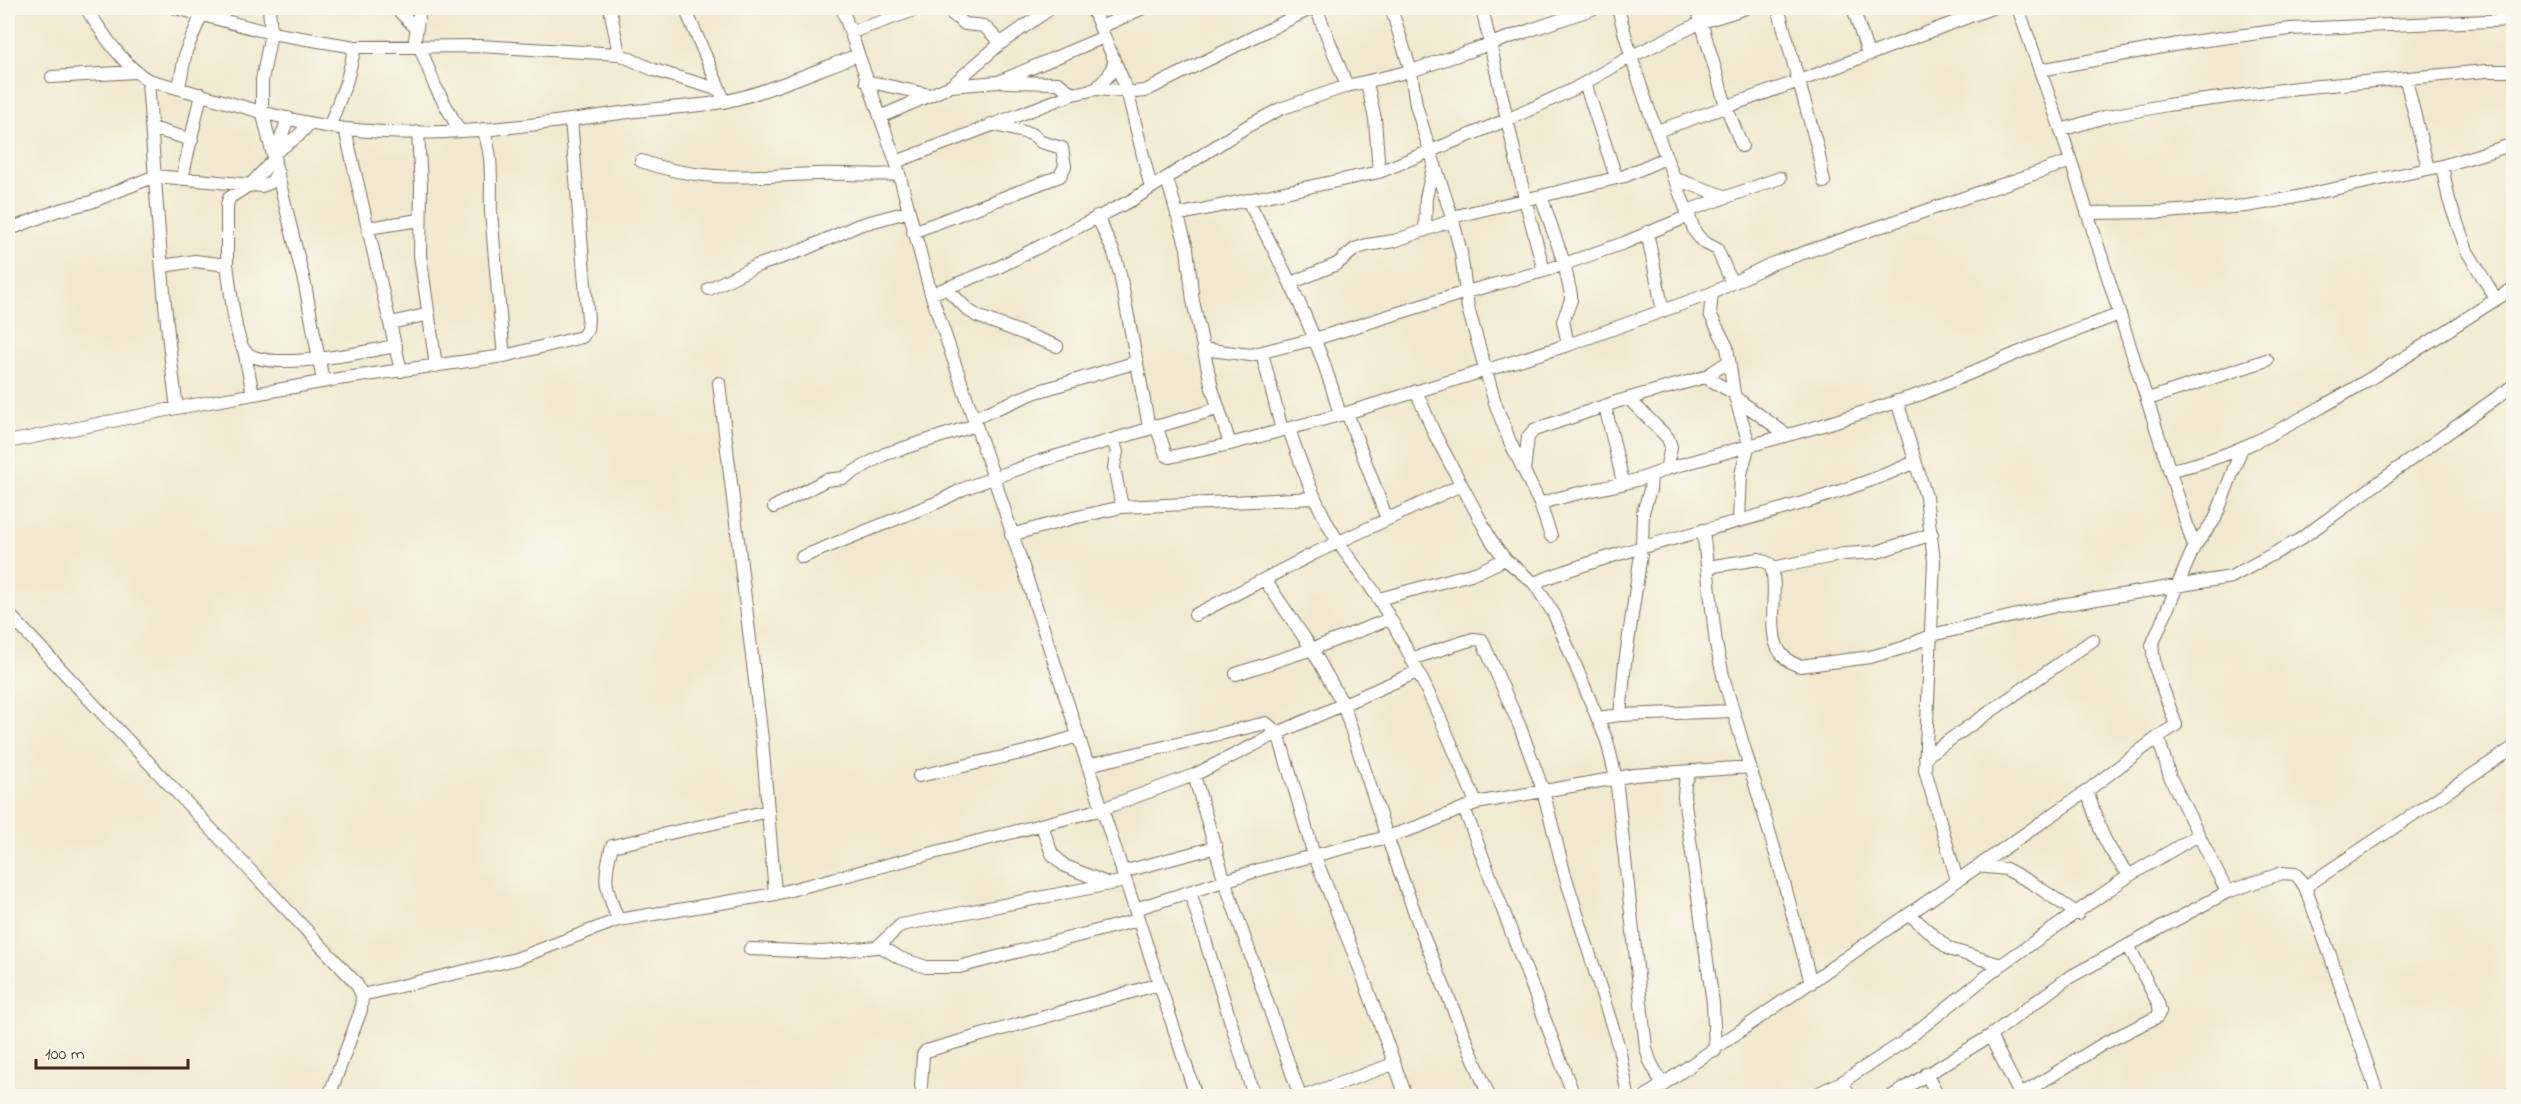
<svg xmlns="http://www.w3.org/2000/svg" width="2521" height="1104" viewBox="0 0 2521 1104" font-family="'Indie Flower',sans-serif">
<rect width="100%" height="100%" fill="#fbf7ec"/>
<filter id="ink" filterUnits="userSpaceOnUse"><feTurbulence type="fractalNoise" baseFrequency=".0167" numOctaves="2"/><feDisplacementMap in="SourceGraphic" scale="12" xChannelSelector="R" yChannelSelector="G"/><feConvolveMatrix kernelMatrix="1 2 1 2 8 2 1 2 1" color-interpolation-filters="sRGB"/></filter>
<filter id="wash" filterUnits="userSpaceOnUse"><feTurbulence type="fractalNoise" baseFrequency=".008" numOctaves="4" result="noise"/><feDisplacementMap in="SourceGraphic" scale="24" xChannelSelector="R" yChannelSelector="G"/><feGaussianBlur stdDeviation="1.35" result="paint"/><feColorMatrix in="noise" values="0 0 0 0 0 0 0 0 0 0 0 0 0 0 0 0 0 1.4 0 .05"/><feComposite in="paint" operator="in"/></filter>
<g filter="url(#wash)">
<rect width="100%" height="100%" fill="#f0e9cf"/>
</g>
<g filter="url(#ink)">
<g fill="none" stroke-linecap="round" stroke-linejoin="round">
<defs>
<path id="minor" d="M86 8C103 34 122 64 148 80 213 97 279 121 346 129 443 140 540 124 635 111 671 107 709 107 743 97 782 86 820 69 858 55
M176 8 271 33 355 47 479 46 619 54 654 70 720 90 724 102
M269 8 271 33 262 80V111L305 285 323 381
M396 8 416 28
M610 8 619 54
M685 8 720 90
M842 8 896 162 931 294 994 478 1196 1096
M945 8 965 24 984 26 1001 43
M1092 8 1127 90 1151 188
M1316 8 1347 86
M1391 8 1411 71 1416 105 1425 135 1452 217 1461 253 1468 308 1495 403 1510 442 1540 504C1580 489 1629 487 1666 469L1820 426 1921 394 2027 349 2120 314
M1482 8 1525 199 1544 271
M1618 8C1637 85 1666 158 1695 232L1703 242 1717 249 1732 283
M1697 8 1726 106 1742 146
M1778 8 1817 146 1824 182
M1853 8 1868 54
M2018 8 2061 130 2194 547 2152 645 2155 667 2176 725 2158 737 2170 777 2227 892 2282 873 2295 874 2299 878 2305 887 2329 952 2378 1096
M1101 27 1143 8
M852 32 920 8
M414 46 420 8
M420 47 435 86 459 130
M2040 70 2184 43 2290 29 2514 20
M52 77 135 72
M148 80C156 190 162 299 177 408
M2406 80 2428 168
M866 81 930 95
M1005 82 1058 83 1073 94
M1367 83 1375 119 1379 172
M1585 83 1616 177
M951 86 1001 43 1051 8
M179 87 186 51 204 9
M1096 89 1109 75 1114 63
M880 117 951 86 998 82 1104 37
M330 125 347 80 355 47
M152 128 192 140
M345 129 401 371
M483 129C494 158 490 182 491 212 495 260 499 308 504 356
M2061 130 2105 117 2167 105 2297 88 2486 71H2514
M1657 131 1799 81 1992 8
M418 132 421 186 420 255 436 366
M277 151 298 136 310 123
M276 152 288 118
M641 161C701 183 754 176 815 174 843 173 871 176 899 174
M896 162 1073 94 1096 89 1134 92 1145 91 1312 8
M2442 166 2449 200 2467 251 2496 299
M1673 178 1724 196
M182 179 201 94
M1167 179 1187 248 1193 301 1212 388 1230 444 1340 415 1568 345 1712 293 1771 264 2071 161
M1541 196 1564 263 1571 295V300L1563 321 1568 345
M1248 201C1285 269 1320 340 1340 415
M1687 211 1780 178
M2087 213 2165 212 2246 206 2282 200 2442 166 2514 144
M1177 215 1379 172 1509 119 1574 89 1630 57 1702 22 1746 8
M1097 216 1114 253 1120 274 1149 427
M1452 217 1625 176 1665 158
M368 228 419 220
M8 230 56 211 91 202 155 176 262 186 270 183 278 173
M1425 230 1426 198 1434 163
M913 232 1060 176 1065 166 1062 148 1041 142 1032 134 991 124
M1647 232 1663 311
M227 265C230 282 234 339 245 351 266 374 366 351 396 346
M163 266 195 261 227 265V206L229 198 251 184 275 158
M1291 283 1337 264 1355 249 1367 245 1394 241 1453 220
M946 288 968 310 977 316 1057 346
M709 289 756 266 803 250 859 225 907 212
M1712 293 1710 314 1727 347 1734 393 1749 444 1741 474 1739 520
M931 294 997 268 1132 200 1246 127 1280 109 1347 86 1411 71 1595 8
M391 323 429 314
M1203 349 1250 355 1315 339 1466 292 1544 271 1624 243 1689 216
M244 350 253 394
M1262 353 1282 430
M1705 377 1734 393
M719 383 762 739 775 894
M1416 391 1435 435 1491 540 1505 559 1534 583 1554 614 1607 741 1616 778 1646 1048 1650 1061 1663 1086
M1736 398 1787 435
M1629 399 1668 438 1671 447 1666 469
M2148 399 2267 360
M1897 401 1926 497 1934 561 1925 770 1957 880
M1605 406 1623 482
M1347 413 1387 519
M974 418 1036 392 1137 362
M1156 425 1166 455 1170 457 1230 444
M1289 429C1302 468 1316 506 1338 542 1351 562 1368 581 1380 601 1418 665 1448 734 1476 803
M1113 440 1117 452 1114 467 1122 507
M8 442 177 408 338 379 504 356 582 337 587 330 588 319 571 120
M1524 470 1528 437 1534 430 1619 401 1705 377 1728 362
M2171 470C2226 459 2270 436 2318 409 2385 372 2449 329 2514 288
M1540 504 1551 536
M774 507 826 480 843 478 885 454 976 425
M1703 530 1716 644 1724 680 1780 868 1811 983
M1011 535 1073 518 1122 507 1314 498
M2194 547 2215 519 2241 450
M802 557 938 502 963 489 1040 461 1217 409
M1707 567 1759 559 1770 564C1783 594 1755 653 1800 666L1870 657 1903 648 1932 635 2060 605 2231 577 2299 540 2514 385
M1772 568 1844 554 1877 552 1932 534
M1534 583C1658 534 1793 517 1915 462
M1379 599 1478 572 1505 559
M8 613 356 983 362 995 361 1010 329 1096
M1195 615 1313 554 1461 485
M1390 619 1312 649 1343 704 1387 837 1424 938 1489 1096
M1411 659 1473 639 1482 640 1520 727 1543 790 1564 872 1619 1048 1628 1096
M1236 674 1312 649 1265 580
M1620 715 1733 711
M1598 718 1620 715 1625 663 1642 547 1643 512 1650 490 1651 475
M1925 757 2093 640
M1088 765 1266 723 1278 733 1314 855 1362 974 1406 1096
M1690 773 1685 783 1684 797 1713 1003 1715 1051
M1194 775 1225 882 1300 1096
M919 776 1025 752 1078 736
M2087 791C2099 827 2104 847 2130 875
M1464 808 1574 1096
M1042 826 1052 854 1065 866 1109 884
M1978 866 2006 869 2032 883 2078 914
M1122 872 1216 847
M2305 887 2514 747
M1190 892 1254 1096
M1135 909 1262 869 1387 837 1420 826 1476 803 1634 775 1750 767
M1909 914 1949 949 2001 965
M618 920C606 887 602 882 612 846L768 811
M880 946 900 958 926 967H959L1138 920
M750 949 823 952 877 947 901 925 1125 881
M362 995 516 959 618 920 775 894 1102 809 1194 775 1278 733 1417 672
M1990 1036 2021 1096
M1926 1074 1938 1096
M1842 1082 1850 1096
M921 1086 923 1055 926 1051 1159 984
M2020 1095 2103 1044 2157 1017 2160 1011 2158 1003 2128 945
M1305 1096 1393 1064
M1646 1096 2087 791 2158 737
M1813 1096 1842 1082 1902 1043 2001 965 2130 875 2198 835
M1892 1096 1990 1036 2068 978 2227 892"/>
</defs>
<!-- minor casing -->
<use href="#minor" stroke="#7a6d5c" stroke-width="14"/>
<!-- minor -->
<use href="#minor" stroke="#fff" stroke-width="12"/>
</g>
</g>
<!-- margin -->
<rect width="2521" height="1104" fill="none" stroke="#fbf7ec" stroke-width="30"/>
<!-- scale -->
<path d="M36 1059v9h152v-9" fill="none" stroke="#3b2a1e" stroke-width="3"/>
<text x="45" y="1059" font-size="18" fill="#3b2a1e" stroke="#fbf7ec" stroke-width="4.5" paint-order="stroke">100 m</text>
</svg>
